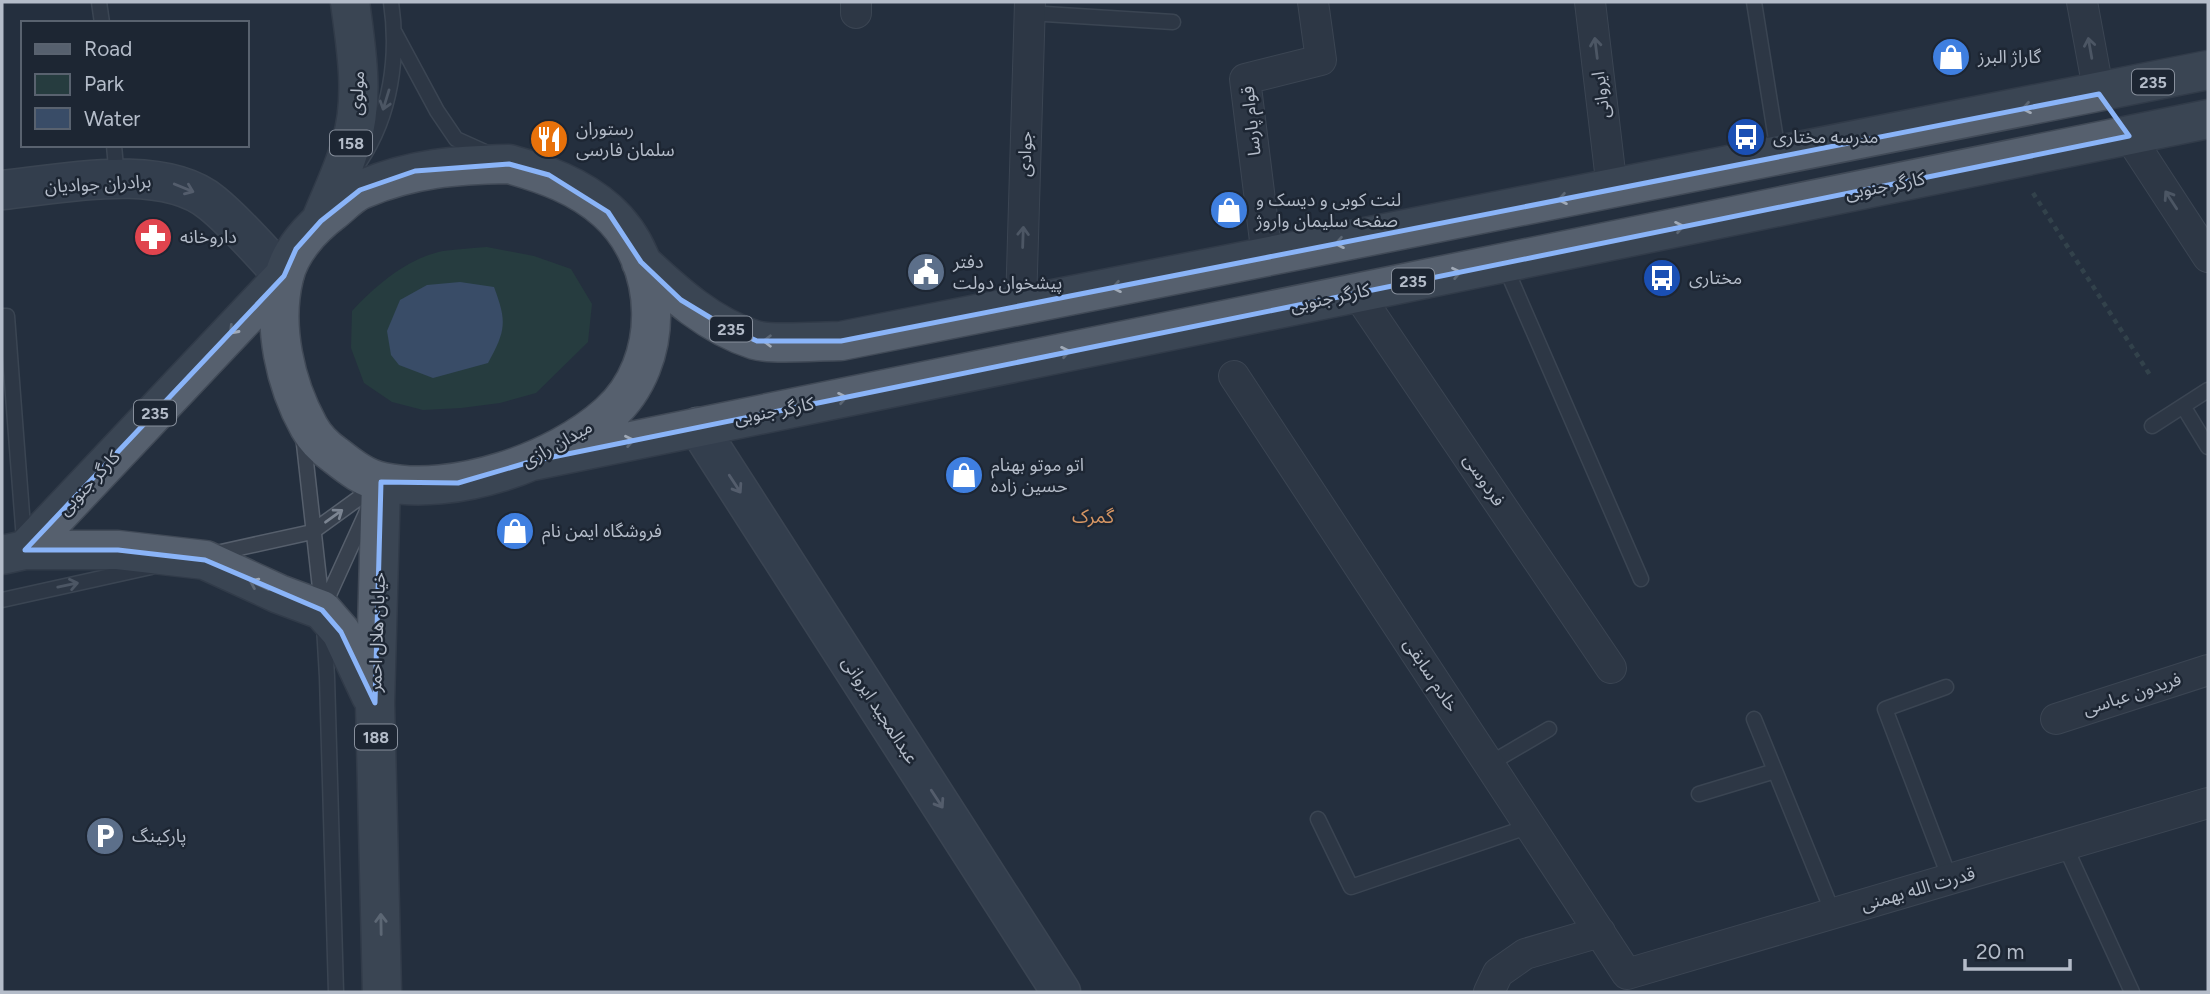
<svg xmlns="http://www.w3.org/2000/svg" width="2210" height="994" viewBox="0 0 2210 994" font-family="Figtree,'Noto Sans Arabic',sans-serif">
<rect width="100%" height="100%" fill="#242f3e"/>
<!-- green -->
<path fill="#263c3f" d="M487 247 534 256 571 269 592 304 588 342 536 393 500 403 461 408 423 410 392 402 364 383 351 348 352 311C376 285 408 258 443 251 458 249 473 248 487 247Z"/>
<!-- water -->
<path fill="#394c67" d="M460 282 494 287C507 322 506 330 488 363L433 378 399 365 391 355 387 331 400 300 427 285Z"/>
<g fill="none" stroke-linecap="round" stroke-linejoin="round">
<defs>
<path id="lane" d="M99 2 102 23
M1754 2 1778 152
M1029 13 1173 22
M395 33 437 111 456 139 487 153
M114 145 117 179
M360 161C391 115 399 56 391 2
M1505 266 1641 579
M2 316H7L24 540
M2183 406 2208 447
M2152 426 2208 390
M303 435 322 606
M212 554 312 532 377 485
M2 600 151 567
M323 608 368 509
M324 626 327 677 336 992
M1946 687 1885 709 1950 879
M1754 719 1833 913
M1489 764 1549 729
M1699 794 1775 771
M1318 819 1351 887 1530 826
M2065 846 2132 992"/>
<path id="street" d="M1590 2 1612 189
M2082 2 2099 94
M856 13V2
M2129 136 2208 257
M1267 257 1245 79 1321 60 1313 2
M1357 293 1611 668
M1021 305 1030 2
M1234 376 1627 974 2208 803
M2056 719 2208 670
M1489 992 1498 973 1525 954 1600 932"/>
<path id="secondary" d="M2 190C61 184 163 162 212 203 238 224 261 252 284 276
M698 427 1061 992"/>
<path id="primary" d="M509 164C545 174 579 186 607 211 664 262 667 362 609 414 556 462 453 497 383 482 365 479 349 466 335 455 325 448 315 438 309 427 285 384 272 326 284 277 290 251 311 228 332 212 342 204 352 193 363 189 413 168 456 165 509 164Z
M321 220C331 195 344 169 351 143 365 97 356 48 350 2
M641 262C674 293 710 326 755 340 772 345 821 341 841 341L2208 70
M533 461 2208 119
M381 482 375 703 382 992
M25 550 284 276
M2 555 25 550H118L205 560 279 594 322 610 341 632 371 696"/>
</defs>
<!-- lane casing -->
<use href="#lane" stroke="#565f6c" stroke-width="17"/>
<!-- street casing -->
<use href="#street" stroke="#565f6c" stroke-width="32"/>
<!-- secondary casing -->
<use href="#secondary" stroke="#565f6c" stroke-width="41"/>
<!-- primary casing -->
<use href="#primary" stroke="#414a57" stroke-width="41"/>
<!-- path -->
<path stroke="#44595c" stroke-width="4.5" stroke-dasharray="5 5" stroke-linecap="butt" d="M2033 193 2150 375"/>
<!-- lane -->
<use href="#lane" stroke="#38414e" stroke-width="14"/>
<!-- street -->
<use href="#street" stroke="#38414e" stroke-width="30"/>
<!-- secondary -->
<use href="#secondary" stroke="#465061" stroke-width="38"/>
<!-- primary -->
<use href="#primary" stroke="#56606e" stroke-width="38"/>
</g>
<!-- one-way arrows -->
<defs><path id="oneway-shaft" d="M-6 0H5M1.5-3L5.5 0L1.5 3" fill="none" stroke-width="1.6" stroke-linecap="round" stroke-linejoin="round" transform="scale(1.75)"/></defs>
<g stroke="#7c8592">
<use href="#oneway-shaft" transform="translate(1596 48) rotate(-97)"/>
<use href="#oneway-shaft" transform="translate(2090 48) rotate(-100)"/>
<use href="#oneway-shaft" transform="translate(386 100) rotate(107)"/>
<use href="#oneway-shaft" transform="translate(2171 200) rotate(-123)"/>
<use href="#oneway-shaft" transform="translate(1023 237) rotate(-88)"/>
<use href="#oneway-shaft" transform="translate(334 516) rotate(-36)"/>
<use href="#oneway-shaft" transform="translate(68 585) rotate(-12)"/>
</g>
<g stroke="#a1aab7">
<use href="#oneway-shaft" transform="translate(2032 107) rotate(169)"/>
<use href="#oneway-shaft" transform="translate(1568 198) rotate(169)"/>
<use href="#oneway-shaft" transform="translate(1674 228) rotate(-11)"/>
<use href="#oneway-shaft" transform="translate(1345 242) rotate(169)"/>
<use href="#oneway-shaft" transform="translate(1451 274) rotate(-12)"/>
<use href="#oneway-shaft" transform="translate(1122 286) rotate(169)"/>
<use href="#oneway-shaft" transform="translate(237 326) rotate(133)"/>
<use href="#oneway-shaft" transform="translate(773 341) rotate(-180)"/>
<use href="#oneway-shaft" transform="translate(1060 353) rotate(-11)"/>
<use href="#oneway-shaft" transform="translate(837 399) rotate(-11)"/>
<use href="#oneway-shaft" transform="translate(624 442) rotate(-12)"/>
<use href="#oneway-shaft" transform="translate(259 585) rotate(-155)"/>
<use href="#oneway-shaft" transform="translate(381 924) rotate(-91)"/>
</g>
<g stroke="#8e96a5">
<use href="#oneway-shaft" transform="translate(184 188) rotate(22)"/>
<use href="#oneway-shaft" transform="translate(735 484) rotate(57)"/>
<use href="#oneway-shaft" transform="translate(937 799) rotate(57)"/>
</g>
<!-- marked area -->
<path d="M0 0H2210V994H0ZM2099 94 2129 136 533 461 458 483 381 482 375 703 341 632 322 610 205 560 118 550H25L284 276 296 249 321 221 360 190 415 171 509 164 549 175 608 212 641 262 681 300 724 326 757 341H841Z" fill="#242f3e" fill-opacity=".55" fill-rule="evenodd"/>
<path fill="none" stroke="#8ab4f8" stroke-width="5" stroke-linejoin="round" d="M2099 94 2129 136 533 461 458 483 381 482 375 703 341 632 322 610 205 560 118 550H25L284 276 296 249 321 221 360 190 415 171 509 164 549 175 608 212 641 262 681 300 724 326 757 341H841Z"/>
<!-- icons -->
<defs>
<symbol id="shop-disc" viewBox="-11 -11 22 22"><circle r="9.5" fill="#3f7fe0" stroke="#1d2633"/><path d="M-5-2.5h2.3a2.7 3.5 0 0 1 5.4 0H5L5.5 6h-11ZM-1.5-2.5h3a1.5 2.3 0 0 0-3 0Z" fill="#fff"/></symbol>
<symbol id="bus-disc" viewBox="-11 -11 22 22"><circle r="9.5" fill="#1a4fb4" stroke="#1d2633"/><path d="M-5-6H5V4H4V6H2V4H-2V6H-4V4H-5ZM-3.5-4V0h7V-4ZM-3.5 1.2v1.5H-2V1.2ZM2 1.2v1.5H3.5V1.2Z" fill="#fff"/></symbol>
<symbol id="restaurant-disc" viewBox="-11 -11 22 22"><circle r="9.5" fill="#e8710a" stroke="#1d2633"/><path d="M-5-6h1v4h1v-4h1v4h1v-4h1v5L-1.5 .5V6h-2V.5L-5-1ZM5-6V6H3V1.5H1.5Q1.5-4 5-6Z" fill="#fff"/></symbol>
<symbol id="pharmacy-disc" viewBox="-11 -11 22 22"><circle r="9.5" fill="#e0444e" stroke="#1d2633"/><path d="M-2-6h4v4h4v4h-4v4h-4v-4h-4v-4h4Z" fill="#fff"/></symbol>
<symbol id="civic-disc" viewBox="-11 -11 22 22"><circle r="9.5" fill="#5c6f8a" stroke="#1d2633"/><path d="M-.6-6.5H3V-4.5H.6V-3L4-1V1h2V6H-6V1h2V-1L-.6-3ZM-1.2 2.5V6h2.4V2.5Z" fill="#fff"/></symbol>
<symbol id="parking-disc" viewBox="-11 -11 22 22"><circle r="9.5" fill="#5c6f8a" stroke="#1d2633"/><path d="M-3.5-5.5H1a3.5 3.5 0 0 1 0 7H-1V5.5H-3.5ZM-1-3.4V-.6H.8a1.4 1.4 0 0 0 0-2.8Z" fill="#fff"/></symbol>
</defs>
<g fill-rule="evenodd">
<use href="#shop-disc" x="1929" y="35" width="44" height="44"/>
<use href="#bus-disc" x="1724" y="115" width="44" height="44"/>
<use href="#restaurant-disc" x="527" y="117" width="44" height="44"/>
<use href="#shop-disc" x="1207" y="188" width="44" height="44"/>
<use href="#pharmacy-disc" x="131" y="215" width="44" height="44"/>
<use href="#civic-disc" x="904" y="250" width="44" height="44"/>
<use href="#bus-disc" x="1640" y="256" width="44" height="44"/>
<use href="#shop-disc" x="942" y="453" width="44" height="44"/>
<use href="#shop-disc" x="493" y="509" width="44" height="44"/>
<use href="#parking-disc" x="83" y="814" width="44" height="44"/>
</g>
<g text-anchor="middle" stroke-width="5" stroke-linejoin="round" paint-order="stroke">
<!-- shield labels -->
<g fill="#1d2633" stroke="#878f9c" stroke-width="2">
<rect x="2132" y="69.5" width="42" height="25" rx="5"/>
<rect x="330" y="130.5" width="42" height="25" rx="5"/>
<rect x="1392" y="268.5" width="42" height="25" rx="5"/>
<rect x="710" y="316.5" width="42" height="25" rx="5"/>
<rect x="134" y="400.5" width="42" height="25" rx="5"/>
<rect x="355" y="724.5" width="42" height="25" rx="5"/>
</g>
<g font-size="16" font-weight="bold" fill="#b4bcc9">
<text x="2153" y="88">235</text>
<text x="351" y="149">158</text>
<text x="1413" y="287">235</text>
<text x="731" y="335">235</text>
<text x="155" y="419">235</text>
<text x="376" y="743">188</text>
</g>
<!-- poi labels -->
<g font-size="18" fill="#b4bcc9" stroke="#1d2633" text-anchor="start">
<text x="1978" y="63">گاراژ البرز</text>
<text x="576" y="135">رستوران<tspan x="576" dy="21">سلمان فارسی</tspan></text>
<text x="1773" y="143">مدرسه مختاری</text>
<text x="1256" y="206">لنت کوبی و دیسک و<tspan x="1256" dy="21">صفحه سلیمان واروژ</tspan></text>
<text x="180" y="243">داروخانه</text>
<text x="953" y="268">دفتر<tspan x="953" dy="21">پیشخوان دولت</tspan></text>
<text x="1689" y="284">مختاری</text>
<text x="991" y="471">اتو موتو بهنام<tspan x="991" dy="21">حسین زاده</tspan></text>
<text x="542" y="537">فروشگاه ایمن نام</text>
<text x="132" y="842">پارکینگ</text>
</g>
<!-- street labels -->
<g font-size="18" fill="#b4bcc9" stroke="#1d2633">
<text transform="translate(357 93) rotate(-87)" y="6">مولوی</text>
<text transform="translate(1601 95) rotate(-97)" y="6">ایروانی</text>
<text transform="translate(1251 121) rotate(-96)" y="6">قوام پارسا</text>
<text transform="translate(1025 154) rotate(-88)" y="6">جوادی</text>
<text transform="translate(98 184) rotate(-3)" y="6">برادران جوادیان</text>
<text transform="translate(1885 186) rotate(-11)" y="6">کارگر جنوبی</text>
<text transform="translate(1330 298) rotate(-12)" y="6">کارگر جنوبی</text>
<text transform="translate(774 411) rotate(-11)" y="6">کارگر جنوبی</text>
<text transform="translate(557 444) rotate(-29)" y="6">میدان رازی</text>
<text transform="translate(1484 480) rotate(56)" y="6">فردوسی</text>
<text transform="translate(89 483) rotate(-47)" y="6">کارگر جنوبی</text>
<text transform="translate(377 632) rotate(-88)" y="6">خیابان هلال احمر</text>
<text transform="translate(1431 675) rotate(57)" y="6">خادم سابقی</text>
<text transform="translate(2132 694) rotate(-18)" y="6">فریدون عباسی</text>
<text transform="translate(880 710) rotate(57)" y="6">عبدالمجید ایروانی</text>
<text transform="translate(1918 889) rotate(-16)" y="6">قدرت الله بهمنی</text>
</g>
<!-- neighbourhood labels -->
<g font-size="19" fill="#d59563" stroke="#1d2633">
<text x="1093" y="523">گمرک</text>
</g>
</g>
<!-- border -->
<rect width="2210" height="994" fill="none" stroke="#b4bcc9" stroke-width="7"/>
<!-- legend -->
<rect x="21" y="21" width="228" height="126" fill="#1d2633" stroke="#59626f" stroke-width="2"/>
<rect x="35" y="44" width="35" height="10" fill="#56606e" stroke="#59626f" stroke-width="2"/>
<text x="84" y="56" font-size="21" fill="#b4bcc9">Road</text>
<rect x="35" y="74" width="35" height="21" fill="#263c3f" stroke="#59626f" stroke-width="2"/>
<text x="84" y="91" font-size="21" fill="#b4bcc9">Park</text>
<rect x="35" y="108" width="35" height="21" fill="#394c67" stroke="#59626f" stroke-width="2"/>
<text x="84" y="126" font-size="21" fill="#b4bcc9">Water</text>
<!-- scale -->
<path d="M1965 959v10h105v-10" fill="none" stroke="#b4bcc9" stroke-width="3.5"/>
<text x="1976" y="959" font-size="21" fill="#b4bcc9" stroke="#1d2633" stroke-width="5" paint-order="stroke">20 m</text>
</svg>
